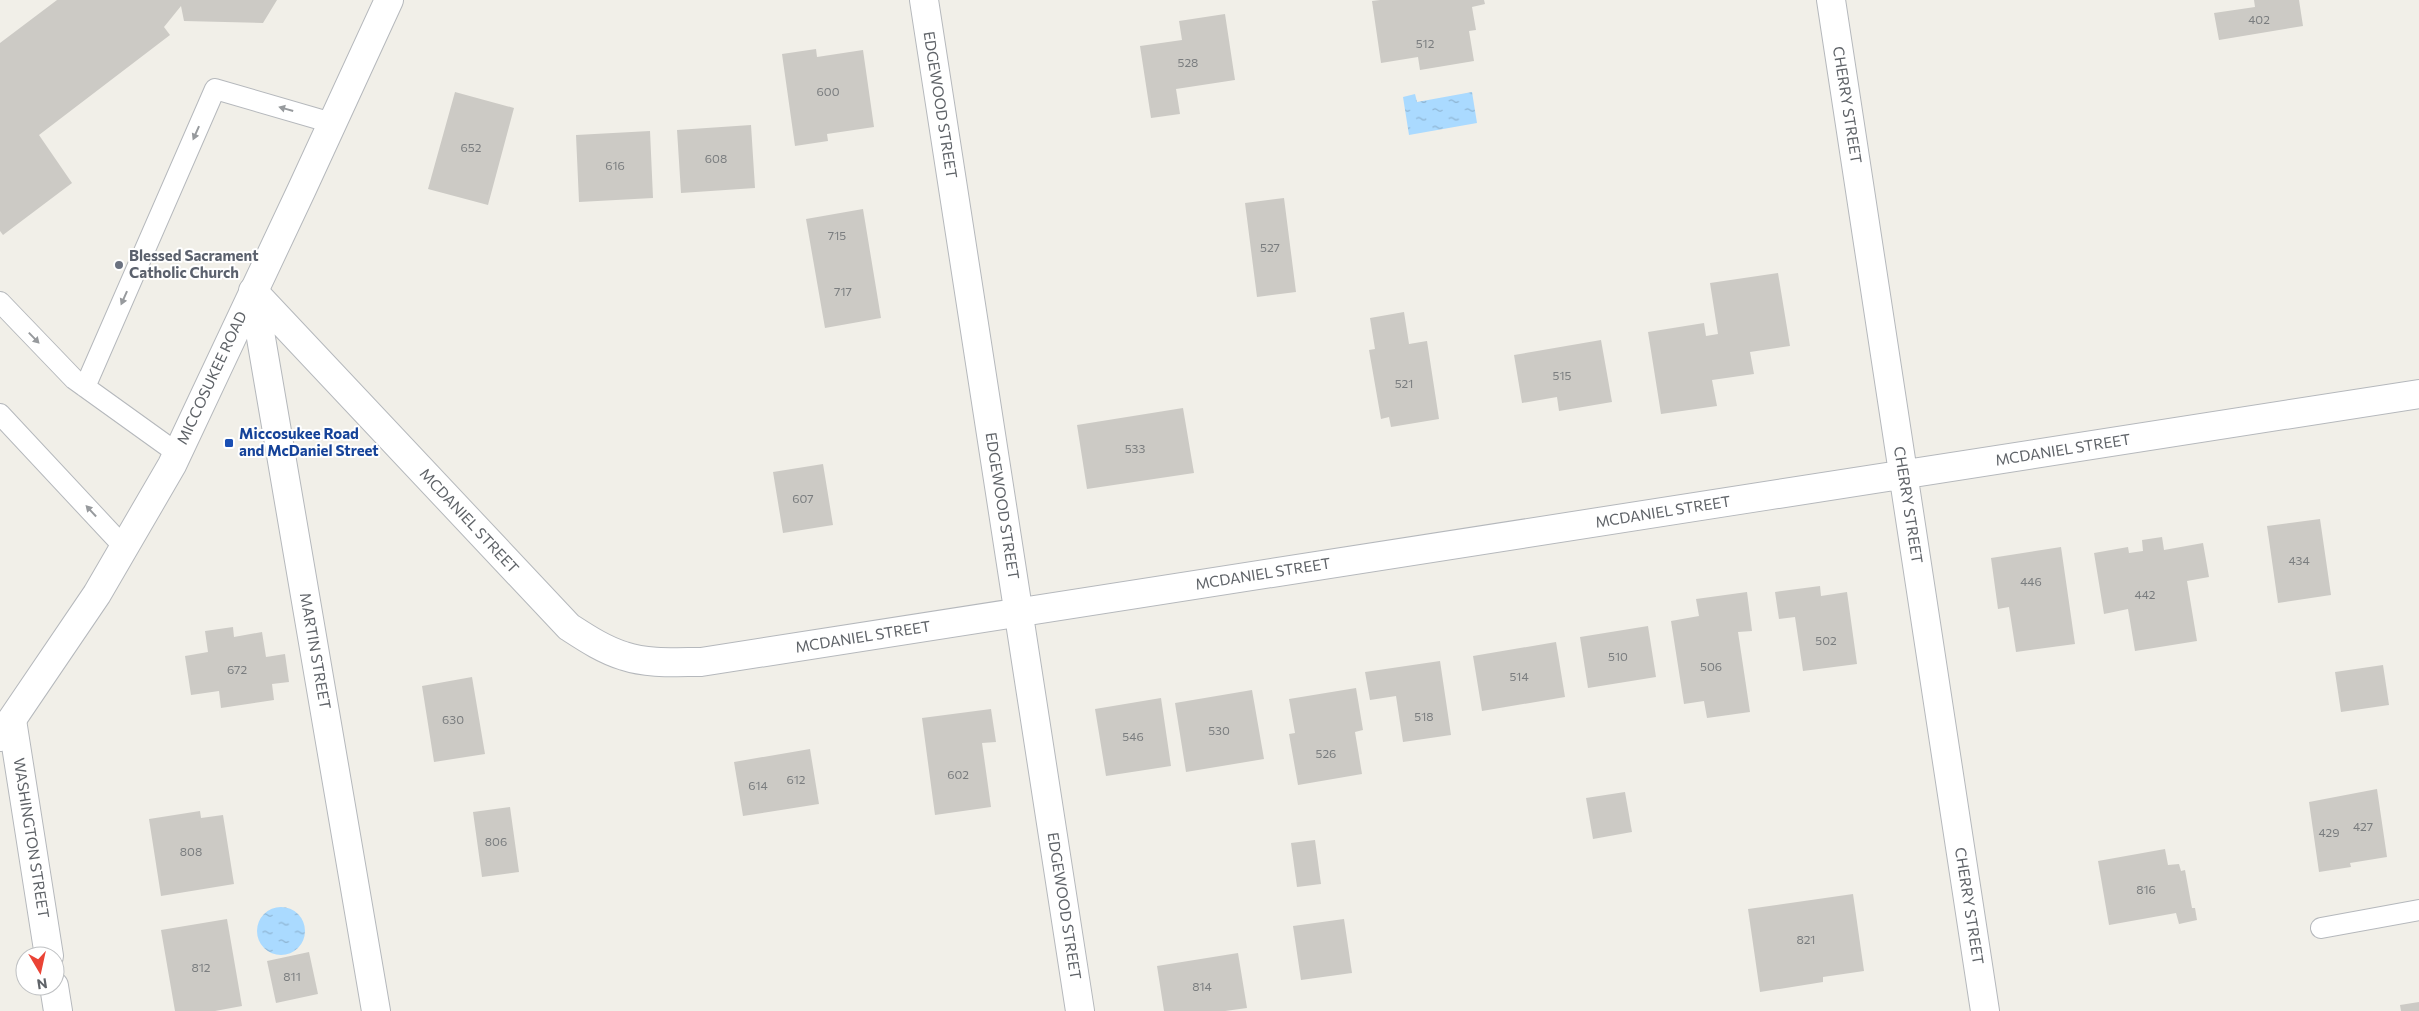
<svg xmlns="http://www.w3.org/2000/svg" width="2419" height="1011" viewBox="0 0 2419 1011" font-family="Commissioner,sans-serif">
<defs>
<pattern id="water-ripples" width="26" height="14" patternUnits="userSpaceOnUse" patternTransform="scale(1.25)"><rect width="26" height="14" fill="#aadaff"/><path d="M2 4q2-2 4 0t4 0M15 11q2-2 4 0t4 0" fill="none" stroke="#8eb4d2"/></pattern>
</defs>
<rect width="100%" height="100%" fill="#f1efe8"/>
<!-- water -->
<path fill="url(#water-ripples)" d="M1472 92 1477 123 1409 135 1403 97 1415 94 1417 102Z
M257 931a24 24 0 1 1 48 0a24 24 0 1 1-48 0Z"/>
<!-- building -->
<path fill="#cccac5" d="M57 0H277L263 23 184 21 181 6 164 27 170 35 39 135 72 183 3 235 0 231V43Z
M1380 0H1484L1485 4 1472 7 1476 30 1469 31 1474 61 1420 70 1418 57 1381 63 1372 1Z
M2254 0H2299L2303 26 2219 40 2214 13 2255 7Z
M1225 14 1235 80 1176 89 1180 114 1151 118 1140 46 1182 40 1179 21Z
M816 49 817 57 863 50 874 127 827 134 828 141 795 146 782 54Z
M455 92 514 108 488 205 428 189Z
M751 125 755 188 681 193 677 130Z
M650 131 653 198 579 202 576 135Z
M1284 198 1296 292 1257 297 1245 203Z
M863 209 881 318 825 328 806 219Z
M1778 273 1790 346 1750 352 1754 374 1712 380 1717 406 1661 414 1648 332 1704 323 1706 336 1718 334 1710 283Z
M1404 312 1409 344 1427 341 1439 419 1391 427 1389 417 1381 419 1369 350 1375 349 1370 318Z
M1601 340 1612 402 1559 411 1557 397 1522 403 1514 355Z
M1183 408 1194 473 1087 489 1077 425Z
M823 464 833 525 783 533 773 472Z
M2320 519 2331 595 2278 603 2267 526Z
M2162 537 2164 550 2203 543 2209 577 2187 581 2197 641 2135 651 2128 609 2104 614 2094 553 2128 547 2129 553 2143 551 2142 540Z
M2061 547 2075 644 2016 652 2009 607 1998 609 1991 558Z
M1820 586 1821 596 1847 592 1857 664 1803 671 1795 617 1779 619 1775 592Z
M1747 592 1752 631 1738 632 1750 712 1707 718 1704 701 1684 704 1671 621 1699 616 1696 599Z
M1648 626 1656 677 1588 688 1580 637Z
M233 627 234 637 262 632 266 657 285 654 289 682 272 684 274 700 221 708 219 691 191 695 185 656 208 652 205 631Z
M1556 642 1565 697 1482 711 1473 656Z
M1440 661 1451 735 1403 742 1396 696 1370 700 1365 672Z
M2383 665 2389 705 2341 712 2335 672Z
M472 677 485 754 434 762 422 686Z
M1356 688 1363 730 1355 732 1362 774 1298 785 1289 734 1295 733 1289 699Z
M1252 690 1264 759 1186 772 1175 703Z
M1161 698 1171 766 1106 776 1095 709Z
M991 709 996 742 982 743 991 807 935 815 922 718Z
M810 749 819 804 743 816 734 762Z
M2377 789 2387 857 2350 863 2351 867 2319 872 2309 802Z
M1625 792 1632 832 1593 839 1586 798Z
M510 807 519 872 482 877 473 812Z
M200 811 201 818 223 815 234 884 161 896 149 819Z
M1315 840 1321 884 1297 887 1291 843Z
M2165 849 2168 865 2179 864 2181 871 2185 870 2192 908H2195L2197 920 2179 924 2176 913 2109 925 2098 861Z
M1853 894 1864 971 1823 977V982L1760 992 1748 909Z
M227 919 242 1006 215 1011H175L161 930Z
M1344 919 1352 973 1301 980 1293 926Z
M309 952 318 994 276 1003 267 961Z
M1238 953 1247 1008 1225 1011H1164L1157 966Z
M2419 1002V1011H2401L2400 1005Z"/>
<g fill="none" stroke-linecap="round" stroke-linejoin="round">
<defs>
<path id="service" d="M0 302 74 379 177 453
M85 387 215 89 332 123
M0 414 124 547
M2321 928 2419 910"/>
<path id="minor" d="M924 0 1080 1011
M1831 0 1985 1011
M253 291 569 627C586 638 604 650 624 656 648 664 676 662 701 662L2419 394
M253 291 376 1011
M12 720 49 956
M54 986 58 1011"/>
<path id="tertiary" d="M0 737 97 594 172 465 302 189 389 0"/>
</defs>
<!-- service casing -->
<use href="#service" stroke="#b5b8bc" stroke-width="22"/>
<!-- minor casing -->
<use href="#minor" stroke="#b5b8bc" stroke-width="30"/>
<!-- tertiary casing -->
<use href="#tertiary" stroke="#b5b8bc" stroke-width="30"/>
<!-- service -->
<use href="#service" stroke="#fff" stroke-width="20"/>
<!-- minor -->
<use href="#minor" stroke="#fff" stroke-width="28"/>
<!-- tertiary -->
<use href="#tertiary" stroke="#fff" stroke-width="28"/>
</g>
<!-- one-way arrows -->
<defs><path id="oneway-solid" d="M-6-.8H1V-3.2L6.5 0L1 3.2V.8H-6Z" transform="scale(1.25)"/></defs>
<g fill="#979a9d">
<use href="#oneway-solid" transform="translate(286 109) rotate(-164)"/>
<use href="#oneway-solid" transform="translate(196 133) rotate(114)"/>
<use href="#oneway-solid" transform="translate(124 298) rotate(114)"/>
<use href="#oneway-solid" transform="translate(34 338) rotate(46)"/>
<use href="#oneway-solid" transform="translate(91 511) rotate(-133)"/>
</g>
<!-- markers -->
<circle fill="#6b7280" stroke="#fff" stroke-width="2" cx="119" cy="265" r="5"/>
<rect fill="#1a4fb4" stroke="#fff" stroke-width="2" x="224" y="438" width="10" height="10" rx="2.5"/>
<g text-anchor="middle" stroke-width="4" stroke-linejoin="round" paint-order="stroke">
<!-- number labels -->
<g font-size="12" fill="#7a7d7f">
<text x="2259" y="24">402</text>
<text x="1425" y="48">512</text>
<text x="1188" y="67">528</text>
<text x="828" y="96">600</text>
<text x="471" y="152">652</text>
<text x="716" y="163">608</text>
<text x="615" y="170">616</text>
<text x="837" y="240">715</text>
<text x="1270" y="252">527</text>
<text x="843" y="296">717</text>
<text x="1562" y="380">515</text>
<text x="1404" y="388">521</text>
<text x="1135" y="453">533</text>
<text x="803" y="503">607</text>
<text x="2299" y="565">434</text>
<text x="2031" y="586">446</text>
<text x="2145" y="599">442</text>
<text x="1826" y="645">502</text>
<text x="1618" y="661">510</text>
<text x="1711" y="671">506</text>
<text x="237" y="674">672</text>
<text x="1519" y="681">514</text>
<text x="1424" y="721">518</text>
<text x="453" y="724">630</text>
<text x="1219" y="735">530</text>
<text x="1133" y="741">546</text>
<text x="1326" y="758">526</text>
<text x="958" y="779">602</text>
<text x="796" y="784">612</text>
<text x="758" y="790">614</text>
<text x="2363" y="831">427</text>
<text x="2329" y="837">429</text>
<text x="496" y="846">806</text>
<text x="191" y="856">808</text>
<text x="2146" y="894">816</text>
<text x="1806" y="944">821</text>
<text x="201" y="972">812</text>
<text x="292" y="981">811</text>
<text x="1202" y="991">814</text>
</g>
<!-- street labels -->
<g font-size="15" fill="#5f6368" stroke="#fff">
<text transform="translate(940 105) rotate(81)" y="5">EDGEWOOD STREET</text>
<text transform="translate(1847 105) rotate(81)" y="5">CHERRY STREET</text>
<text transform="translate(212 378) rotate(-65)" y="5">MICCOSUKEE ROAD</text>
<text transform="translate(2063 450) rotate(-9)" y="5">MCDANIEL STREET</text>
<text transform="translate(1908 505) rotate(81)" y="5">CHERRY STREET</text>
<text transform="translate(1002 506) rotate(81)" y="5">EDGEWOOD STREET</text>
<text transform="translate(1663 512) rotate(-9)" y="5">MCDANIEL STREET</text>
<text transform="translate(469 521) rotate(47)" y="5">MCDANIEL STREET</text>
<text transform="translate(1263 574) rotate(-9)" y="5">MCDANIEL STREET</text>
<text transform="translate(863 637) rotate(-9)" y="5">MCDANIEL STREET</text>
<text transform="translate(315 651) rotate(80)" y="5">MARTIN STREET</text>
<text transform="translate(31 838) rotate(81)" y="5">WASHINGTON STREET</text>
<text transform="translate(1064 906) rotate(81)" y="5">EDGEWOOD STREET</text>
<text transform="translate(1969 906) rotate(81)" y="5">CHERRY STREET</text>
</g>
<!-- worship labels -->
<g font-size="15" font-weight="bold" fill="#5b616d" stroke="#fff" text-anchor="start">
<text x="129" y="261">Blessed Sacrament<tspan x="129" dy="17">Catholic Church</tspan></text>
</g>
<!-- transit labels -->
<g font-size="15" font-weight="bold" fill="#164399" stroke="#fff" text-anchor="start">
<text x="239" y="439">Miccosukee Road<tspan x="239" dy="17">and McDaniel Street</tspan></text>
</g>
</g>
<!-- north arrow -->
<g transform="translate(40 971) rotate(171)"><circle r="24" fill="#ffffff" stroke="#bfc1c3"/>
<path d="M0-4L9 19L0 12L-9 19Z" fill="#ea4335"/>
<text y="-8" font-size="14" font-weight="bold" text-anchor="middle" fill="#5f6368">N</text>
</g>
</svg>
